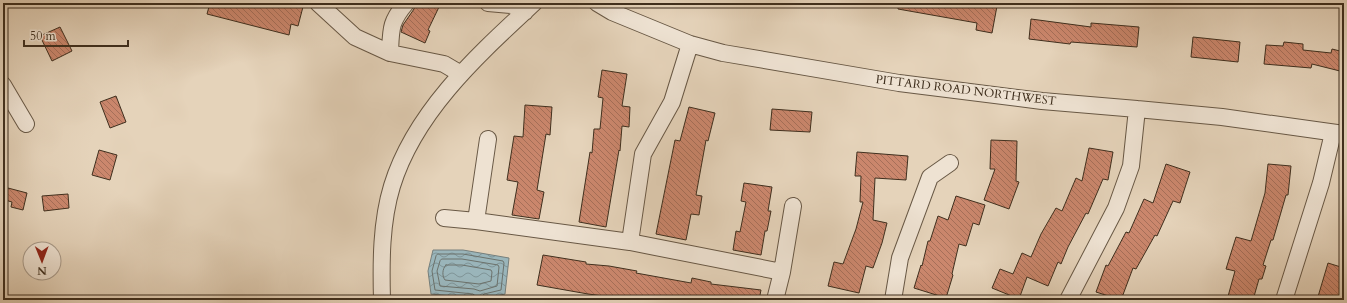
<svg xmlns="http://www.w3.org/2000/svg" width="1347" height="303" viewBox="0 0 1347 303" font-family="Cardo,serif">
<defs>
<pattern id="water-waves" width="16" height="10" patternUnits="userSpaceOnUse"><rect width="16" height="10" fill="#9ab5ba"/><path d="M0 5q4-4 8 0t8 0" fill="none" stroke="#7f9497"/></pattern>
<pattern id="building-back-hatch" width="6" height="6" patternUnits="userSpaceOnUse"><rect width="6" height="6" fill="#cb876d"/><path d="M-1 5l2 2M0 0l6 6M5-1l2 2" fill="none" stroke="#a66f59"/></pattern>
</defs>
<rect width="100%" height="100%" fill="#e5d3ba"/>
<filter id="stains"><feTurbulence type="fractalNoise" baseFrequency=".005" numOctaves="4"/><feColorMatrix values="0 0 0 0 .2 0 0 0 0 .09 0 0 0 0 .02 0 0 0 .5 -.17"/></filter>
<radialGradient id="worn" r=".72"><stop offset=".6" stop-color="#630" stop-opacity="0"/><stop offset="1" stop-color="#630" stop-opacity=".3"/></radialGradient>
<!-- water -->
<path fill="url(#water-waves)" stroke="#767f7c" d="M433 250H463L509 258 505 294 482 299 431 294 428 271Z"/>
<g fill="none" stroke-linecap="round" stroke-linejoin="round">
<!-- shore -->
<path stroke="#6c726c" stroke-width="1" d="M438 254H463L503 261 504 263 501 290 484 294 479 299 473 294 435 290 432 271 436 256Z
M442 259H462L498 265 499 267 497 286 480 291 474 289 440 286 437 271 440 261Z
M446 265H462L491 270 492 272 491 281 479 284 445 280C442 276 442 269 446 265Z"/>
</g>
<!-- building -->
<path fill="url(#building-back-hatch)" stroke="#3f2f1e" d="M210 3H304L298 26 291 24 289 35 207 14Z
M415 3H430L439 7 428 30 430 31 425 43 401 32 403 25 414 9Z
M898 3H978L997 6 992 33 976 30 977 23 898 9Z
M1031 19 1091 27V23L1139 27 1137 47 1071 42 1070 44 1029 39Z
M60 27 72 51 52 61 40 36Z
M1193 37 1240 42 1238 62 1191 57Z
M1284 42 1303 44V50L1331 53 1332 49 1344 52V72L1312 64 1311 68 1264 64 1266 45 1283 46Z
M602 70 627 74 622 106 630 107 629 127 622 126 620 151 619 150 606 227 579 222 590 152 592 153 594 129H600L603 98 598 97Z
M116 96 126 122 110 128 100 102Z
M525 105 552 107 550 135 546 134 537 190 544 192 539 219 512 215 518 182 507 180 514 136 523 137Z
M689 107 715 113 708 141 706 140 696 195 702 196 699 215 691 214 686 240 656 234 675 140 680 141Z
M772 109 812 112 810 132 770 130Z
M991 140 1017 141 1016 181 1019 182 1009 209 984 200 995 169H990Z
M1089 148 1113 152 1108 180 1103 179 1088 214 1086 213 1068 247 1061 264 1058 262 1048 286 1027 277 1019 299 992 288 1000 269 1013 274 1022 253 1031 257 1041 234 1056 208 1062 211 1076 178 1082 181Z
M99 150 117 155 110 180 92 175Z
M857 152 908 156 906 180 875 178 873 220 887 223 882 243 873 268 866 266 859 293 828 286 834 262 843 264 856 229 863 202H860L861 176H855Z
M1166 164 1190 172 1180 203 1173 201 1157 236 1155 235 1136 269 1133 268 1121 300 1096 292 1106 265 1108 266 1126 232 1129 233 1144 199 1153 203Z
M1268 164 1291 166 1288 195H1286L1273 240H1271L1263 265 1266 266 1262 279H1259L1253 300H1227L1235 271 1226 269 1236 237 1251 241 1265 193Z
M744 183 772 187 768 211H771L767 231H765L761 255 733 250 736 231 740 232 746 202 741 201Z
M8 188 27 193 23 210 11 207 12 202 5 200Z
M68 194 69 208 44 211 42 196Z
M956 196 985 205 979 225 973 223 966 246 959 244 952 274 953 275 946 298 914 288 921 265 922 266 928 241H930L938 216 948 220Z
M543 255 586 262V264L609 266 637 271 636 273 691 283 692 278 711 282V284L761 290 759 300H610L611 297 588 294 537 285Z
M1328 263 1344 268V300H1317Z"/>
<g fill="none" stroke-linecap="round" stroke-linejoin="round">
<defs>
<path id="minor" d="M318 3 355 37 390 53
M406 3C390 22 391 29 390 53L444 64 461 74
M488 3 511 5 525 12
M597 3 612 12 690 44 723 53 899 83 1042 101 1137 109 1222 117 1344 134
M3 85 26 124
M488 139 476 221 630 242 643 154 672 102 690 44
M444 218 476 221
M630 242 782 272
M382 300C381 262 381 222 392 186 415 111 479 54 534 3
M775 300 782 272 793 206
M893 300 900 258 930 177 950 163
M1068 300 1116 208 1131 166 1137 109
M1284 300 1321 183 1333 133"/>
</defs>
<!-- minor casing -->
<use href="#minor" stroke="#685845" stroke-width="18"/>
<!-- minor -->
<use href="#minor" stroke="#eee2d2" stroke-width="16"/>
</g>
<g text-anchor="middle" stroke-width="4" stroke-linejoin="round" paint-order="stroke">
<!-- street labels -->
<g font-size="12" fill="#3f2f1e" stroke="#eee2d2">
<text transform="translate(966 90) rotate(7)" y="4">PITTARD ROAD NORTHWEST</text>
</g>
</g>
<!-- margin -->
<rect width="1347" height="303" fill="none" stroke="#e5d3ba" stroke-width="16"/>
<rect x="4" y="4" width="1339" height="295" fill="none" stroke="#3f2f1e" stroke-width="2"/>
<rect x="8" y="8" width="1331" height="287" fill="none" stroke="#3f2f1e"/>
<!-- north arrow -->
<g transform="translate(42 261) rotate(179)"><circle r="19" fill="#eee2d2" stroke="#a89a8a"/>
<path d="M0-3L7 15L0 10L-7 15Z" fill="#8f2418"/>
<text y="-6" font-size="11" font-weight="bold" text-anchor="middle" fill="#3f2f1e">N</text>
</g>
<!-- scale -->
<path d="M24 40v6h104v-6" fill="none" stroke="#3f2f1e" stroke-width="2"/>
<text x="30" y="40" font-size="12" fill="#3f2f1e" stroke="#eee2d2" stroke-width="3" paint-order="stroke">50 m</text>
<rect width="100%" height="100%" filter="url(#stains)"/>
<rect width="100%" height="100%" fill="url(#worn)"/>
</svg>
